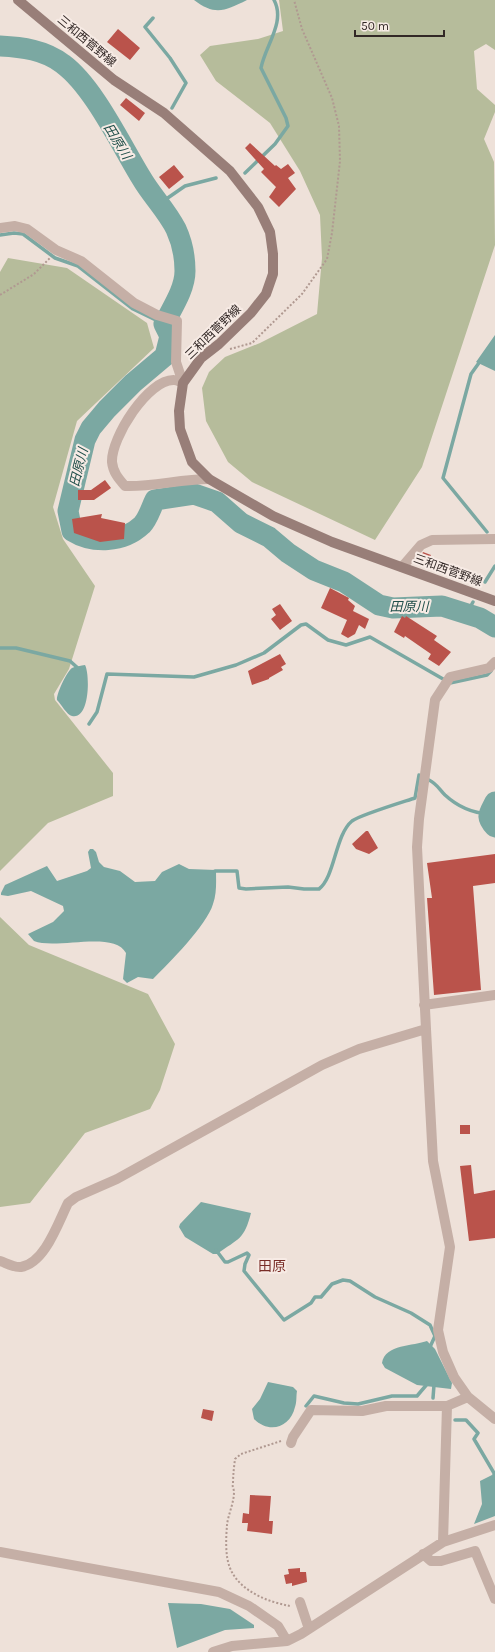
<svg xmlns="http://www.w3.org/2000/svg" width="495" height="1652" viewBox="0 0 495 1652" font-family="Karla,'Noto Sans JP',sans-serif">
<rect width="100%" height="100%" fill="#eee1d9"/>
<!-- green -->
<path fill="#b6bc9b" d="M279 0H495V50L486 44 474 51 477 89 495 105V112L484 139 494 162 495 245 422 467 375 540 252 482 228 462 206 421 202 388 209 372 225 357 260 343 317 314 322 258 320 215 300 171 270 123 216 81 200 55 210 46 258 39 283 31Z
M8 258 67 268 147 323 154 348 77 421 53 507 63 539 95 586 69 669 54 694 55 700 113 773V796L48 823 0 871V272Z
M0 917 29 945 148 994 175 1044 160 1090 150 1109 85 1133 30 1203 0 1207Z"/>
<!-- water -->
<path fill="#7ba8a2" d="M194 0H247C225 11 215 16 194 0Z
M495 335V371L476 362Z
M85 665C90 674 90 720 72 716 67 715 61 704 57 700 56 695 67 671 72 668 76 666 81 666 85 665Z
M90 849H93L96 852 99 862 104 867 120 871 135 882 155 881 162 872 179 864 189 869 216 870C216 881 217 893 213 904 207 925 169 963 153 979L138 977 127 983 123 979 126 953C114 930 56 950 34 941L28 934 53 922 64 911 63 906 31 891 8 896 1 895V893L5 885 47 866 57 881 87 871 91 868 88 852Z
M201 1202 251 1213C244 1240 239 1238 217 1254H213L185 1237 179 1227 180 1224Z
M427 1341 435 1349 452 1383 451 1389 417 1385 385 1368 382 1363C385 1344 414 1346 427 1341Z
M268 1382 293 1387 297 1391C296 1396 297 1402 295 1407 290 1428 269 1434 254 1419L252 1409 260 1399Z
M492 1475 495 1476V1516L474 1524 482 1504 480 1481Z
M168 1603 201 1604 230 1609 254 1625V1628L225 1630 177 1648Z"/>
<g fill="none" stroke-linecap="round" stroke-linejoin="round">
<!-- stream -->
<path stroke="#7ba8a2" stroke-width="3.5" d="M153 18 145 27 170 58 186 83 172 108
M245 173 275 144 288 126 286 118 261 68C265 46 286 22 274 0
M159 204 185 186 216 178
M0 235 14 233 23 234 55 258 78 266 133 309 164 324
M481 360 471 374 443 478 487 532
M485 582 495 566
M467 613 473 602
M0 648H16L70 661 80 670
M89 724 97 712 107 674 194 677 236 665 264 653 301 625 306 624 328 640 346 645 370 637 450 683 487 675 491 671
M429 780C437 784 439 789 445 795 458 807 472 813 489 814
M215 871H237L239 888 246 889 288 887 304 889H319C335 877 335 835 352 821 360 815 403 802 415 798L419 775 421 776
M216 1250 225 1262H228L247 1253 249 1255 245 1264 244 1271 284 1320 311 1303 315 1297H321L332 1284 343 1280 350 1281 375 1297 411 1313 430 1325 435 1336 430 1347
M433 1398 434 1385
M306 1406 314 1396 344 1403 358 1404 392 1396H417L428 1383
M455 1420H466L478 1433 474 1439 494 1473V1478"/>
<!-- river -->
<path stroke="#7ba8a2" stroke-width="21" d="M0 46C22 47 45 50 63 64 94 87 121 145 142 179 152 196 167 211 176 229 182 242 185 257 185 271 185 289 172 308 164 324L170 336 165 356 133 383 107 409 91 428 85 440 68 511 72 531C93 544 123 543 142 525 148 519 151 508 155 500L194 494 217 502 241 523 269 537 288 553 314 570 344 582 379 605 393 608 442 606 480 618 495 627
M495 802C489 814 485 816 495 827"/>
</g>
<!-- building -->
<path fill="#ba534b" d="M118 29 140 48 130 60 107 42Z
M126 98 145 113 139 121 120 105Z
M250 143 275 166 276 165 281 169 288 164 295 173 288 178 296 189 279 207 269 197 276 187 261 172 264 169 245 148Z
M174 165 184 177 169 189 159 177Z
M105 480 111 488 94 500H78V490H91Z
M102 514 101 518 125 523 124 539 100 542 74 533 72 519Z
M423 552 431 555 428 563 419 561Z
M330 588 349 598 348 600 355 606 353 611 369 619 365 629 359 625 355 634 348 638 341 634 347 620 321 608Z
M280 604 292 621 280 630 271 619 276 615 272 609Z
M402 616 405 618 406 616 437 636 434 640 451 652 439 666 428 659 431 654 405 636 404 638 394 632Z
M280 654 286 664 281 667 283 670 269 678V679L252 685 248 671Z
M366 831H368L378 848 369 854 356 849 352 844Z
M495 854V883L473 886 481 990 434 995 427 898H432L427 863Z
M460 1125H470V1134H460Z
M471 1165 474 1194 495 1190V1238L469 1241 460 1166Z
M203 1409 214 1411 212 1421 201 1418Z
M250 1495 271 1496 269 1521H273L272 1534 247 1531 248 1523H242L243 1513 249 1514Z
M300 1568V1572H306L307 1582 292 1586V1583L286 1584 284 1575 289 1574 288 1569Z"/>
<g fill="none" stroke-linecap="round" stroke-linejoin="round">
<!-- path -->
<path stroke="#b09991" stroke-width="2" stroke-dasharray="2 2" stroke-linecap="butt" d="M0 295 34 274 50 258
M230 349 252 343 302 294 327 259 332 233 340 161 339 126 332 98 302 29 294 0
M281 1441 241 1454 235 1459C234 1467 233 1475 233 1484 232 1487 234 1489 234 1492 234 1503 228 1515 227 1525 226 1538 225 1556 230 1568 239 1591 268 1602 290 1606"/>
<!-- street -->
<path stroke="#c5afa6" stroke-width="10" d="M0 228 15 226 27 229 56 250 81 261 134 303 157 315 177 321 176 362 183 383
M183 383C180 382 177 380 174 380 148 379 111 438 112 462 113 472 118 478 125 486 153 487 180 479 209 479
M402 567 421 545 432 540 495 539
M424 1005 495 995
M426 1029 433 1161 450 1247 438 1330 443 1352 454 1377 468 1397 495 1419
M0 1261C6 1263 15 1268 21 1267 45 1263 58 1223 68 1203L76 1197 117 1179 322 1065 359 1049 426 1029 417 847 419 819 435 700 450 677 489 668 495 662
M291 1443 293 1437 311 1410 362 1411 386 1406H447
M443 1542 447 1406 468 1397
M0 1552 219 1592 249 1606 278 1626 287 1641
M423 1554 431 1561H441L475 1551 495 1599
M300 1602 309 1629
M213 1652 232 1646 287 1641 301 1634 443 1542 495 1525"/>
<!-- secondary -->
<path stroke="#987e78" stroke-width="10" d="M18 0 114 80 164 113 230 171 258 207 270 232 273 254V274L266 294 251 313 219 344 201 358 183 383 179 411 180 429 192 462 209 479 273 516 332 542 495 601"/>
</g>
<g text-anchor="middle" stroke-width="4" stroke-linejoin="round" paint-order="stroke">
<!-- street labels -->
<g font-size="12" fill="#322826" stroke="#f7ebe5">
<text transform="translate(87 41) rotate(40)" y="4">三和西菅野線</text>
<text transform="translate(213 332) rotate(-44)" y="4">三和西菅野線</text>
<text transform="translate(448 570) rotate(20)" y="4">三和西菅野線</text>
</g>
<!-- water labels -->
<g font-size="13" font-style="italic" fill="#204f4a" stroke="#f7ebe5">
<text transform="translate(118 141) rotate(58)" y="5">田原川</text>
<text transform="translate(78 467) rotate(-76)" y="5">田原川</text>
<text x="409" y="611">田原川</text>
</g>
<!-- quarter labels -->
<g font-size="14" fill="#792d27" stroke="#f7ebe5">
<text x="272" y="1271">田原</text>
</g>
</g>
<!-- scale -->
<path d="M355 30v6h89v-6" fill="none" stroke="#322826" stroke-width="2"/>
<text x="361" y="30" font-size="12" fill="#322826" stroke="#f7ebe5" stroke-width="3" paint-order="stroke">50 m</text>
</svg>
